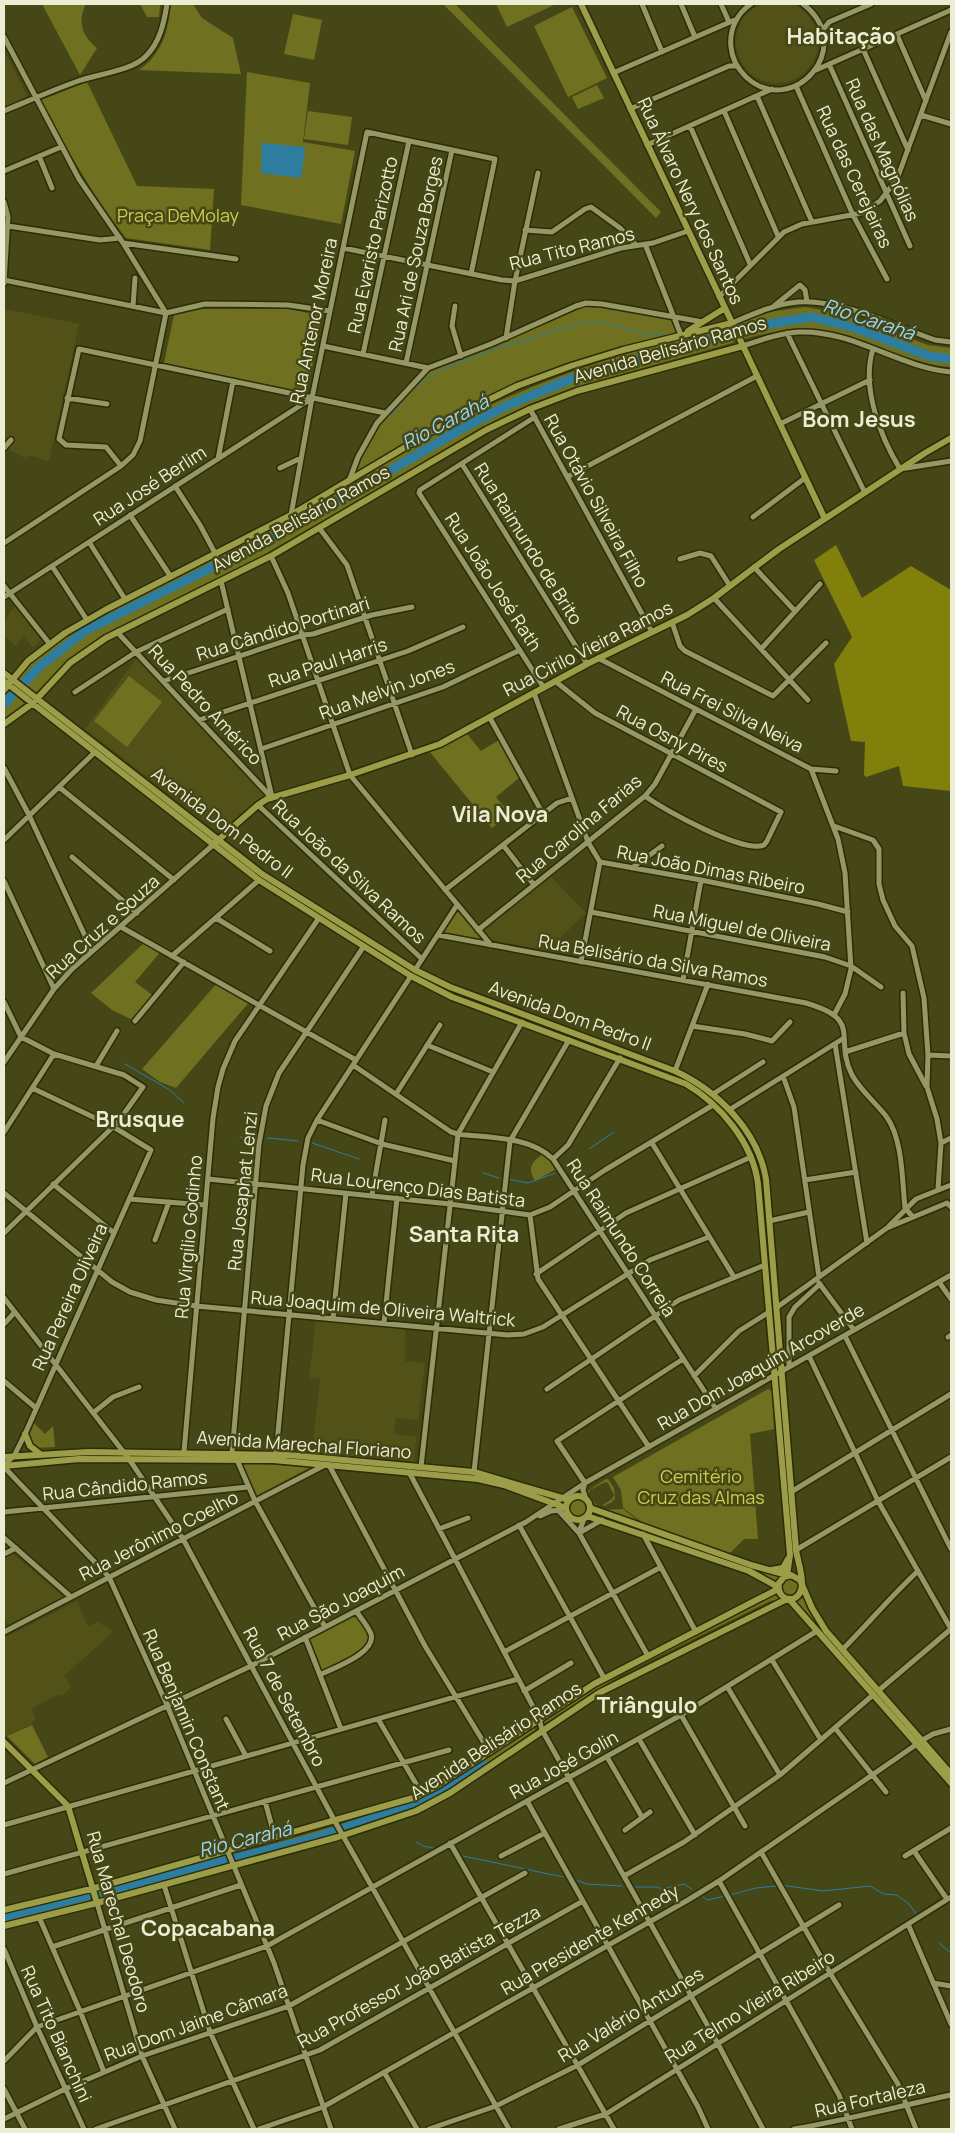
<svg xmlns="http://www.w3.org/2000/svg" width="955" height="2133" viewBox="0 0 955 2133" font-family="Manrope,sans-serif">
<rect width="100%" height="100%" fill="#464717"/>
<!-- built -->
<path fill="#525218" d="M736 42a41 41 0 1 1 82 0a41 41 0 1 1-82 0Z
M4 51 28 97 4 108Z
M4 309 79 324 49 461 28 455 25 458 4 447Z
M15 606 41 640 33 647 23 636 16 646 4 636V621Z
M137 658 266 795 257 800 221 833 85 729Z
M551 877 586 913 547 951 490 940 483 929Z
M316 1320 405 1327V1361L425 1363 418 1420 396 1418 394 1434 416 1437 414 1462 312 1452 320 1378 309 1379Z
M13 1554 64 1597 8 1625 4 1615V1558Z
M77 1601 88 1627 98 1622 113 1632 64 1676 71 1687 62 1696 57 1695 32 1708 35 1719 32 1724 6 1736 4 1733V1638Z"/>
<!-- green -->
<path fill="#707021" d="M42 4H86C77 21 82 36 97 48L80 75Z
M140 4H160L159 17H147Z
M171 4H193L202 18 233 38 241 74 139 70C163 53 168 31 171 4Z
M443 4H455L661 212 656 218Z
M496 4H556L507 27Z
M572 7 607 78 568 97 534 26Z
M293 14 322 20 314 60 284 54Z
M247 72 310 83 303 142 355 151 341 224 241 205Z
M87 82 137 186 214 189 210 250 126 238C92 194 67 150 41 100Z
M597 85 604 98 578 109 572 97Z
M308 111 352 117 348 145 304 139Z
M586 303 673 316 681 335 623 350 491 399 349 482 372 432 428 368Z
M805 307 840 313 928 345 951 348V367C930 366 912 359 892 352 831 331 809 321 744 339L737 324 768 312Z
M193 309H289L322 316 307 393 164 363 174 315Z
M727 327 736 340 732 343 575 387 530 404 492 422 405 473 322 525 250 564 104 636 68 660 35 694 18 681C43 635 148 591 196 568 234 549 272 530 310 509 377 471 441 425 513 395 582 365 653 345 727 327Z
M129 676 162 702 127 747 94 721Z
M10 691 23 702 24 704 4 721V696Z
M467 734 481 751 499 740 519 778 496 797 509 813 492 828 429 751Z
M223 847 283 891 409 969 663 1069C674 1074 685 1078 695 1084 725 1105 752 1141 761 1177L776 1368 761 1189 738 1131 689 1084 653 1067 448 991 422 979 269 885 222 848Z
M458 909 484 941 443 933Z
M146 941 162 950 135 982 155 997 135 1021 112 1010 91 993Z
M218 982 251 1000 176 1088 160 1082 142 1069Z
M545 1152 558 1168 535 1181C526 1166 533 1162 545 1152Z
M768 1389 772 1391 774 1429 750 1434 758 1539H744L729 1554 646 1525 623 1508 621 1490 613 1477Z
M34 1423 45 1434 53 1426 55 1447 35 1448 28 1439Z
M246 1463 311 1467 256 1496 243 1466Z
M606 1479H608L614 1488 615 1498 612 1502 604 1506 603 1505 612 1499 614 1495 608 1483 605 1482 590 1490 588 1494 598 1507 602 1510 623 1509 645 1526 597 1509 592 1500 587 1496 586 1492Z
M568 1508a9 9 0 1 1 18 0a9 9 0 1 1-18 0Z
M596 1513 608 1518 747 1566 746 1567 594 1517Z
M754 1568 780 1577 775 1583 753 1570Z
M782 1587a8 8 0 1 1 16 0a8 8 0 1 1-16 0Z
M775 1593 781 1599 770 1601 619 1676 542 1725 540 1720 608 1678 719 1623Z
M802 1593 807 1608 819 1627 951 1778V1781L793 1602Z
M356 1614C360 1620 370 1630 369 1638 368 1649 330 1669 320 1671L318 1665 319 1661 308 1639Z
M32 1725 48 1757 35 1764 7 1736Z
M534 1726 535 1730 458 1785 413 1810 344 1832 342 1824 401 1805 436 1789Z
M331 1827 335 1833 334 1834 236 1862 232 1856Z
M224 1856 229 1865 97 1901 94 1893Z
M87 1894 90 1902 4 1924V1914Z"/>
<!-- forest -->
<path fill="#80800b" d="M836 545 862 598 911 566 951 590V791L903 786 899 766 866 777 864 775 865 742 851 741 834 664 852 637 814 560Z"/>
<!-- water -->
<path fill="#2c7d9f" d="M262 143 305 147 301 178 261 173Z"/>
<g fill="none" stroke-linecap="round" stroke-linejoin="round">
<!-- stream -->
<path stroke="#2c7d9f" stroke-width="1" d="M392 415 410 391 440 370 493 350 574 325C599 319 612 325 635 331 645 334 656 333 666 336
M125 1064 170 1090 184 1103
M240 1137 255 1139
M267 1138 298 1141
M312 1143 359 1159
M589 1149 614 1132
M483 1173 499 1178
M508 1179 528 1183 555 1173
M383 1815 384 1818
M416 1842 423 1846 433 1848
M463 1856 563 1877
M577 1880 586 1884 622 1886
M781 1885 823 1891 870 1886 884 1894 897 1895 909 1904 916 1914
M634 1887H657L662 1889 684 1884 692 1889
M730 1895 756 1888 777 1886
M703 1897 707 1900 726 1896
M939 1943 951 1953"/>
<!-- river -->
<path stroke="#2c7d9f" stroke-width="9" d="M4 704 39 667 85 631 300 523 463 428 506 406 581 375 736 332 774 323 811 317 855 328 929 356 951 359
M4 1917 311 1839 395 1811 427 1798 483 1764"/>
<defs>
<path id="minor" d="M642 4 662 52
M681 4 695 37
M721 4 729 22
M751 4C737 13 729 30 731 47 732 59 738 69 746 77 793 120 858 46 803 4
M823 30 829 22 871 4
M897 35 926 101
M4 37 79 179 123 243 166 313
M863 49 908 150
M829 64 910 246
M816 70 951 10
M613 73 737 19
M796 86 853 215 887 279
M757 96 812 222
M630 109 729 66H737
M4 111C28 101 53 90 78 81 98 74 132 71 146 56 160 42 164 23 167 4
M724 111 778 236
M921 115 951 124
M690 126 750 264
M647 145 772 89
M39 156 52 188
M4 171 61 147
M4 202 8 217 4 283
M8 226 100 240 120 238
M525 230 552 232 585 209 591 207 620 228 636 245
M123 243 236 259
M645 244 681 335
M343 248 502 280 515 281 621 248 653 243 688 231
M4 280 166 313 205 304 288 305 330 311
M719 297 784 232 802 224 862 213 880 201 897 179 951 32
M133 306 135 278
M455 306 452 326 461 356
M774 306 800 285 805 290 807 302
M732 323C753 314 775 304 798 302 841 299 895 326 935 340L951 342
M787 333 865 493
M506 338 515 281 538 173
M323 346 428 368
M743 346C761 340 780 333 799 332 853 330 898 367 951 372
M873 349C861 387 880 436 900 469L951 461
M363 354 409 141
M406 363 452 150
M67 398 107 404
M530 409 652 632
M535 417 420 490 419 493 544 688
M780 424 870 380
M4 448 11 440
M218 459 233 381
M462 464 587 664
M121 466 106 447 66 445 59 439 79 349 385 413
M280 468 301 458
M567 477 757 376
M349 481 358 457 377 423 428 368 491 344 576 306 586 303 602 304 703 322
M175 486 200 525 216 555
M130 515 171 577
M291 515 312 398 367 132 495 159 471 274
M753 517 805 478
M320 529 347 565 412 755
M89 542 125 599
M4 543 121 466 133 455 140 441 166 313
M271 556 288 593 350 775 491 945
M680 559 700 553 711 556 730 586
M52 566 87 620
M754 567 795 611
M221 581 272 797
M4 586 49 643
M4 597 312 398
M714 598 808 700
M672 622 680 646 685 651 773 696 826 643
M117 632 272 798
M761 649 820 584
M598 658 811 769 838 839 845 873 851 969 845 994 834 1015
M164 681 303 635 313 634 372 615 412 607
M555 681 595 713 781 812 767 841 764 845C744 854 664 810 645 796
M75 692 136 652 228 609
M534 693 588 842 600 862 701 880 818 904 848 912
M490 718 543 814
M199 720 408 651 463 627
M261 749 443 687 520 650
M4 768 29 815 92 951
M811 769 836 771
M59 787 174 880
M258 805 422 959
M834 826 873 840 879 849V884L883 900 895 926 912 946 924 998 928 1055 927 1087 937 1119 941 1143 938 1189
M4 840 95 752
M503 845 534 885
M72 857 137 913
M632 868 662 846
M4 881 54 989
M445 890 557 803 572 798
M591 912 825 957 851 966 881 987
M216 918 270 951
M121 927 356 1060
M478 930 645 796 655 784 696 709
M438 935 806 1003C864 1020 833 1037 852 1075 861 1091 875 1102 886 1116 903 1139 902 1180 905 1208L913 1217
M172 956 259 880
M581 962 600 862
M415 970 457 905
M683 980 701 880
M903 993 904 1033 909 1054 926 1086
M4 1002 21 1037 54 1054 124 1075 143 1087 118 1122 4 1233
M135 1021 184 962
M692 1026 745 1034 772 1041 790 1022
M835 1044 867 1243
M427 1045 493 1072
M845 1052 904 1033
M928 1055 951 1056
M620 1058 568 1145 553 1159 716 1409
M4 1062 54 989 72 969 213 845
M353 1065 451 1132 458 1134C489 1138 530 1136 553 1159
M96 1066 117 1031
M675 1071 708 984
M783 1076 794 1107 819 1277
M396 1094 440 1025
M713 1094 763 1062
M729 1110 844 1038
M317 1120 382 1144 455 1161
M4 1132 54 1054
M652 1143 734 1277
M941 1143 951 1138
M208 1179 450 1204 530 1215 550 1207 605 1170 713 1105
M805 1180 856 1172
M53 1184 114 1233
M4 1193 112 1282 130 1292 156 1300 196 1306 508 1335 524 1334 543 1327 650 1260 709 1237
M372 1195 385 1120
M129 1199 205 1205
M530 1215 538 1279 649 1447
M769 1221 809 1212
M889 1226 916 1199 951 1185
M155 1240 169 1202
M536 1274 626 1213 751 1157
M939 1282 951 1299
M819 1283 854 1330
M4 1298 129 1459 183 1539 338 1827 509 2129
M776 1308 887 1228 947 1203 951 1207
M333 1318 346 1193
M384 1323 397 1198
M4 1324 15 1312
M845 1336 951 1549
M948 1337 951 1335
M809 1356 878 1501 951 1629
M789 1367V1317L795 1307 820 1284
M694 1376 739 1331 769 1312
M4 1381 36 1408
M547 1389 679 1300 765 1265
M93 1413 113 1397 139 1387
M184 1452 213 1118 218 1087 223 1069 235 1041 319 918
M232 1453 259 1144 266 1106 279 1073 364 946
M276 1454 303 1165 308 1138 317 1120 411 976
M237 1460 255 1501 325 1627
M4 1465 14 1456 25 1434 151 1150 112 1126 32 1088
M329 1465 425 1646 489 1751
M4 1467 109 1577 167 1705 274 1963 331 2129
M421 1467 458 1134 522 1022
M409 1472 539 1718 542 1730 718 2044 763 2129
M474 1472 510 1141 569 1040
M585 1483 557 1441 683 1359
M585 1483 583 1490 586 1499
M791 1492 951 1394
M559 1511 579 1533 648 1656
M4 1512 248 1487
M540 1516 551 1511 561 1510
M519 1525 604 1678
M439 1529 468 1518
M579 1532 584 1519
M579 1533 602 1520
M643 1534 696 1632
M4 1538 71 1597
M796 1550 951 1457
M4 1554 16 1548
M4 1632 325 1465
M305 1637 341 1729
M842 1650C868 1624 891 1596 918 1571
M504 1652 661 1567
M772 1660 821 1740
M320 1675C333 1668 377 1653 371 1634 368 1626 361 1618 356 1611
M728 1688 780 1775
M524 1691 571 1663
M878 1691 951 1629
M681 1715 745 1826
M226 1719 246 1756
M378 1719 422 1794
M835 1728 886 1792
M639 1739 695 1835
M921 1741 933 1734 951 1729
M607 1757 642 1817
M4 1783 251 1666 526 1522 585 1483 951 1275
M265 1801 275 1838
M527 1801 698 2107 708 2129
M4 1825 518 1679
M625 1830 650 1812
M450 1843 614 2129
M914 1851 947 1899
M761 1852 830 1973 898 2084 916 2129
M501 1856 545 1833
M905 1856 951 1828
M4 1874 449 1750
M624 1876 684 1842 780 1775 873 1695
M719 1881 839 2095 852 2129
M164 1885 210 2032 254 2129
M97 1903 142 2056 175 2129
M39 1917 80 2011 104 2072
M908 1924 951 2024
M52 1947 241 1885
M4 1949 37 2027 84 2129
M933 1983 951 1986
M4 2061 37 2027 267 1946 681 1715 817 1631
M384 2072 417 2129
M4 2089 25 2129
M4 2119 65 2089 142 2056 289 2006 525 1873
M96 2129 320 2050 583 1901
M259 2129 323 2107 688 1900 719 1881 917 1744
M429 2129 496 2106 578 2065 839 1905
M559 2129 606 2114 951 1897
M794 2129C847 2120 899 2106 951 2095"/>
<path id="major" d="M581 4 825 519
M688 331 725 308
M4 673 262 874 415 970 450 987 675 1071C718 1091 758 1131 766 1179L796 1550C798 1564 810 1592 793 1599 783 1600 777 1593 779 1583L784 1577 791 1575 800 1580 812 1608 826 1631 951 1774
M4 681 259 880 411 976 452 997 686 1084C720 1104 753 1143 758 1184L790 1555 787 1575 751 1565 590 1508
M4 690 28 661 65 633 105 610 291 515 466 411 517 386 571 366 623 350 732 323
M4 724 33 703 70 663 106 638 271 556 486 430 530 409 577 391 743 346
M216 842 258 805 267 799 350 775 440 744 587 664 687 615 714 598 779 549 925 453 951 438
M25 1434 30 1446 39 1453
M4 1457 88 1452 289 1455 474 1472 569 1500
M4 1466 79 1459 273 1460 478 1479 504 1485 566 1508
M566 1508a12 12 0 1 1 24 0a12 12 0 1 1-24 0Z
M587 1516 749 1571 778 1587
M771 1570 783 1568 788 1559
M789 1599 951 1783
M4 1742 68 1806 97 1903
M4 1910 95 1888 413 1798 437 1786 594 1684 778 1589
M4 1926 97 1903 338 1837 416 1811 450 1793 599 1693 787 1599"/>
</defs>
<!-- minor casing -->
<use href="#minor" stroke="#2c2c07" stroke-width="8"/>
<!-- major casing -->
<use href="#major" stroke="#2c2c07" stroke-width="9"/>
<!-- minor -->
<use href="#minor" stroke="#969766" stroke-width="5"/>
<!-- major -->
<use href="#major" stroke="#9c9d49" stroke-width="6"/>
</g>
<g text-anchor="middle" stroke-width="5" stroke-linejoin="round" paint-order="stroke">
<!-- street labels -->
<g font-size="18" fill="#eceed4" stroke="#464717">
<text transform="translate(882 150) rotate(66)" y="6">Rua das Magnólias</text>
<text transform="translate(854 177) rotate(65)" y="6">Rua das Cerejeiras</text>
<text transform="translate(690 201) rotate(65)" y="6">Rua Álvaro Nery dos Santos</text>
<text transform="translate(373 245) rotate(-78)" y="6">Rua Evaristo Parizotto</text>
<text transform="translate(572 249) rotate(-14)" y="6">Rua Tito Ramos</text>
<text transform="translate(416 254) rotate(-78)" y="6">Rua Ari de Souza Borges</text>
<text transform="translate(314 321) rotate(-78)" y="6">Rua Antenor Moreira</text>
<text transform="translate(670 350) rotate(-16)" y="6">Avenida Belisário Ramos</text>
<text transform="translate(150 486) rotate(-33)" y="6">Rua José Berlim</text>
<text transform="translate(596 501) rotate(61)" y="6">Rua Otávio Silveira Filho</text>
<text transform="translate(301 519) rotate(-29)" y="6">Avenida Belisário Ramos</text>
<text transform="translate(528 544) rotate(58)" y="6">Rua Raimundo de Brito</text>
<text transform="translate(493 582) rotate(57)" y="6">Rua João José Rath</text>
<text transform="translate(283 629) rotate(-17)" y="6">Rua Cândido Portinari</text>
<text transform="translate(588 649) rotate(-27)" y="6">Rua Cirilo Vieira Ramos</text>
<text transform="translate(328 663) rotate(-18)" y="6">Rua Paul Harris</text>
<text transform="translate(387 690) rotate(-20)" y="6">Rua Melvin Jones</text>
<text transform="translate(205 705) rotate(47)" y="6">Rua Pedro Américo</text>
<text transform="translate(732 712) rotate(27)" y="6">Rua Frei Silva Neiva</text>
<text transform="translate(672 739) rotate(28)" y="6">Rua Osny Pires</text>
<text transform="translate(222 823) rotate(37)" y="6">Avenida Dom Pedro II</text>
<text transform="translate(579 829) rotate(-40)" y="6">Rua Carolina Farias</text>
<text transform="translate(711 870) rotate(11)" y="6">Rua João Dimas Ribeiro</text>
<text transform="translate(349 872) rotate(43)" y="6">Rua João da Silva Ramos</text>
<text transform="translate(103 927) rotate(-42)" y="6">Rua Cruz e Souza</text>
<text transform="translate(742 928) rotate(11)" y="6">Rua Miguel de Oliveira</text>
<text transform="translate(653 961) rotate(10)" y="6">Rua Belisário da Silva Ramos</text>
<text transform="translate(570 1016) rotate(20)" y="6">Avenida Dom Pedro II</text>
<text transform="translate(418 1188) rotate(7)" y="6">Rua Lourenço Dias Batista</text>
<text transform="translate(243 1191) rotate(-84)" y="6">Rua Josaphat Lenzi</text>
<text transform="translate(189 1237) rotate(-85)" y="6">Rua Virgílio Godinho</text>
<text transform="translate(621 1238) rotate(57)" y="6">Rua Raimundo Correia</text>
<text transform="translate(70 1297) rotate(-66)" y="6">Rua Pereira Oliveira</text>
<text transform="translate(383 1309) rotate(5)" y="6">Rua Joaquim de Oliveira Waltrick</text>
<text transform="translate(761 1367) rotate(-30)" y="6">Rua Dom Joaquim Arcoverde</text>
<text transform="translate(304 1445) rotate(4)" y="6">Avenida Marechal Floriano</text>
<text transform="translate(125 1486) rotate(-6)" y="6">Rua Cândido Ramos</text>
<text transform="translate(159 1536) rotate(-27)" y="6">Rua Jerônimo Coelho</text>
<text transform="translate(341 1603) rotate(-28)" y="6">Rua São Joaquim</text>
<text transform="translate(284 1697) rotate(62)" y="6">Rua 7 de Setembro</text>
<text transform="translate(186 1720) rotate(67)" y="6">Rua Benjamin Constant</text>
<text transform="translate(496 1741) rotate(-33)" y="6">Avenida Belisário Ramos</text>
<text transform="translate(564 1765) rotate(-29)" y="6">Rua José Golin</text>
<text transform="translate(118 1922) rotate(74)" y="6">Rua Marechal Deodoro</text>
<text transform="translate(590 1940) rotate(-30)" y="6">Rua Presidente Kennedy</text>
<text transform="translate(419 1977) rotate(-29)" y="6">Rua Professor João Batista Tezza</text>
<text transform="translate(750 2007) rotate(-32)" y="6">Rua Telmo Vieira Ribeiro</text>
<text transform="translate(631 2015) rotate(-31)" y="6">Rua Valério Antunes</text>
<text transform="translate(196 2023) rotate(-20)" y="6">Rua Dom Jaime Câmara</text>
<text transform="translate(56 2034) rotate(66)" y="6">Rua Tito Bianchini</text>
<text transform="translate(870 2099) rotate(-13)" y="6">Rua Fortaleza</text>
</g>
<!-- park labels -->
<g font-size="18" fill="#cdce4e" stroke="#464717">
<text x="178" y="222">Praça DeMolay</text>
<text x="701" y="1483">Cemitério<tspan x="701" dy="21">Cruz das Almas</tspan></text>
</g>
<!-- water labels -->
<g font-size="19" font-style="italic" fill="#9bd7f5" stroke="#464717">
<text transform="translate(869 319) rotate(18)" y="7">Rio Carahá</text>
<text transform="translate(445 422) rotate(-28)" y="7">Rio Carahá</text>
<text transform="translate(245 1839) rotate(-14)" y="7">Rio Carahá</text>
</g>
<!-- district labels -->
<g font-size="22" font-weight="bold" fill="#eceed4" stroke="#464717">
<text x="841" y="44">Habitação</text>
<text x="859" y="427">Bom Jesus</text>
<text x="500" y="822">Vila Nova</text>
<text x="140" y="1127">Brusque</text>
<text x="464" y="1242">Santa Rita</text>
<text x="647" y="1713">Triângulo</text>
<text x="208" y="1936">Copacabana</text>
</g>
</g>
<!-- border -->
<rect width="955" height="2133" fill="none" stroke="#eceed4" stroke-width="10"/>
</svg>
